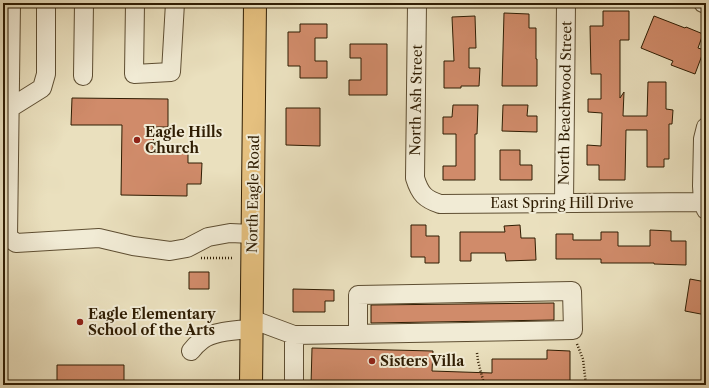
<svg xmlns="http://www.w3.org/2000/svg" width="709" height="388" viewBox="0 0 709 388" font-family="'Libre Caslon Text',serif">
<rect width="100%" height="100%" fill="#eae0be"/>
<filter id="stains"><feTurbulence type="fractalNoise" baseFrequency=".005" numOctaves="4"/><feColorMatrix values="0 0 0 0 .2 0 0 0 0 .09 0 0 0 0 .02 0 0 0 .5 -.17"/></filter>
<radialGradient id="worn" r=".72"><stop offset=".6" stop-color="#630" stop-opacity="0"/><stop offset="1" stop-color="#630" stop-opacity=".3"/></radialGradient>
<!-- building -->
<path fill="#d08b6a" stroke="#2f1d03" d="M603 11H629V40H620V98L624 92 623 116H647L648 82H666V109L673 110 672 124H669V159H664V167H647V130H626L625 180H599V165H587V145L601 146 602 113 588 112V99H601V74H591L590 26H603Z
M504 13 529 14V28H536V59H537V86H502Z
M475 16 476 48H469V68H480L479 86H461V88H444V61H454L452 17Z
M654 16 685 28 686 27 703 34 698 48 704 50 695 74 671 65 673 61 641 48Z
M300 24H327V38H315V61H327V78H300V66H288V32H300Z
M350 44H387V95H349V80H361V58H350Z
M72 98 168 99V127H154L153 152H188V163H202L201 184H187V196L121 195 122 125H71Z
M453 105H478L477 134H475V180H443V166H456V134H443V117H452Z
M503 105H528L527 116H537V132L502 131Z
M286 108H320V146L286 145Z
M500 150H520V165H532V180H500Z
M411 225H426V236H439V263H425V257H411Z
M520 225 521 238H535L536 260 506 261 505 253H471V261H460V232H505L504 226Z
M650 230 671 231V241H686V265L654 264V263H601V259H556V234H573V240H601V232H618V246H650Z
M189 272H209V289H189Z
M690 279 706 282V315L685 311Z
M293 289 334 290V301H325V312H293Z
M554 303V320L371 323V305Z
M312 348 433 351 432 371 492 373V359H547V350L570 351V385H311Z
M57 365H124V385H57Z"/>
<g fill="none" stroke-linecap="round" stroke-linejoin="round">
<defs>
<path id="minor" d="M11 3 8 237 16 243 99 238 133 246 170 251 187 248 208 237 230 233 252 234
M135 3 134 74 171 72 175 3
M417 3 415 178C420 194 425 199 440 204L703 202
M703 3 706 4
M83 76 84 3
M10 108 42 88 46 74V3
M706 127 703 139 702 186 703 202 706 210
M564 203 566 3
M251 319 294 335 573 330 572 291 358 295V334
M191 351C194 347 198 343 202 340 213 331 238 330 251 329
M294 385V335"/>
<path id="major" d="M251 385 255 3"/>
</defs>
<!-- minor casing -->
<use href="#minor" stroke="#5e4e32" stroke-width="20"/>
<!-- major casing -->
<use href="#major" stroke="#2f1d03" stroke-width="24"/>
<!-- path -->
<path stroke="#2f1d03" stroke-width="2.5" stroke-dasharray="1 2" stroke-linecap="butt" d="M201 258H233
M577 344 583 359 586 385
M477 353 478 361 483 380 482 385"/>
<!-- minor -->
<use href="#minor" stroke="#f1ebd5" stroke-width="18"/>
<!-- major -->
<use href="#major" stroke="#e5c07f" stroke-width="22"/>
</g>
<!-- markers -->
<g fill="#8f2418" stroke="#f1ebd5" stroke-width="1.5">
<circle cx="137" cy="140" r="4"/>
<circle cx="80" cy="322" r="4"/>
<circle cx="372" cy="361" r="4"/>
</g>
<g text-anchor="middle" stroke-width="4" stroke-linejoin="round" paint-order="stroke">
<!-- street labels -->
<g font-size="14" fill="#2f1d03" stroke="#f1ebd5">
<text transform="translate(416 100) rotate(-89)" y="5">North Ash Street</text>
<text transform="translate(565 103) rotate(-89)" y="5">North Beachwood Street</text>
<text transform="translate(253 194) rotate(-89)" y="5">North Eagle Road</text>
<text x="562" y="208">East Spring Hill Drive</text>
</g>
<!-- poi labels -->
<g font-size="14" font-weight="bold" fill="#2f1d03" stroke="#f1ebd5" text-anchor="start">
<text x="145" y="137">Eagle Hills<tspan x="145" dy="16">Church</tspan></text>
<text x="88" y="319">Eagle Elementary<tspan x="88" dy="16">School of the Arts</tspan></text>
<text x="380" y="366">Sisters Villa</text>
</g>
</g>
<!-- margin -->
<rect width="709" height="388" fill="none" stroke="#eae0be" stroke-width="16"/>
<rect x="4" y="4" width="701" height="380" fill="none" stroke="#2f1d03" stroke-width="2"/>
<rect x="8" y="8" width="693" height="372" fill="none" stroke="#2f1d03"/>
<rect width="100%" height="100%" filter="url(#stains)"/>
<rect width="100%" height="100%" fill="url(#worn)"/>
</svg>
